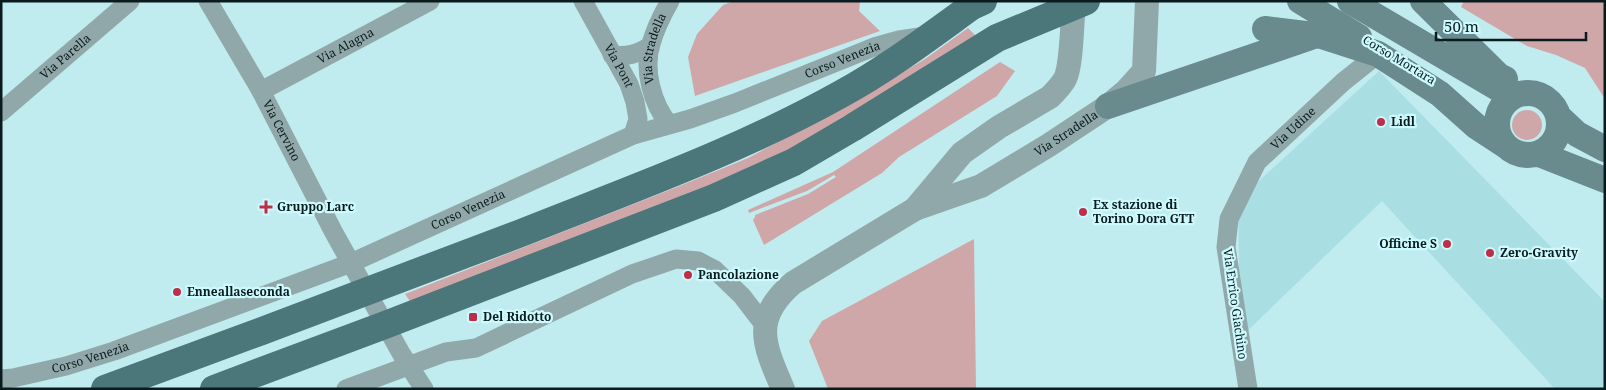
<svg xmlns="http://www.w3.org/2000/svg" width="1606" height="390" viewBox="0 0 1606 390" font-family="'Noto Serif',serif">
<rect width="100%" height="100%" fill="#c0ecf0"/>
<!-- built -->
<path fill="#a9dee3" d="M1379 71 1605 302V389H1555L1382 201 1240 338 1238 200Z"/>
<!-- green -->
<path fill="#cfa7a8" d="M734 1H860L859 11 880 31 695 96 688 57 697 34 723 5Z
M1464 1H1605V99L1585 68 1556 55 1527 46 1461 7Z
M968 28 978 38 800 146 742 173 411 303 405 294 682 185 748 158 846 106 925 59Z
M1000 62 1015 71 997 96 899 157 882 173 764 245 753 220 755 217V215L808 194 836 177 834 175 807 191 749 213 748 210 833 172Z
M1512 125a15 15 0 1 1 30 0a15 15 0 1 1-30 0Z
M974 239 976 389H828L809 341 822 321Z"/>
<g fill="none" stroke-linecap="round" stroke-linejoin="round">
<!-- minor -->
<g stroke="#91a8aa" stroke-width="19">
<path id="s1" d="M208 1 261 91 333 231 402 355 424 389"/>
<path id="s2" d="M583 1 629 84 635 102 638 119 633 135"/>
<path d="M612 55C628 57 637 54 650 46"/>
<path id="s3" d="M261 91 430 1"/>
<path id="s4" d="M1 112 130 1"/>
<path id="s5" d="M669 124C652 104 643 69 651 44 655 29 662 15 670 1"/>
<path id="s6" d="M1 379 13 378 66 366 114 351 351 263 633 135 690 119 735 103 874 47 899 40 926 36"/>
<path d="M346 389 446 352 476 348 632 274 676 259 698 261 715 270 742 296 765 326"/>
<path id="s7" d="M1248 389 1226 247 1229 219 1257 162 1343 82 1378 54"/>
</g>
<!-- tertiary -->
<g stroke="#91a8aa" stroke-width="24">
<path d="M915 209 962 153 999 127 1050 97C1055 92 1061 86 1065 79 1072 65 1072 20 1074 1"/>
<path id="s8" d="M783 389C764 345 751 319 793 283L915 209 981 186 1049 145 1108 106 1126 91 1144 71 1147 1"/>
</g>
<!-- secondary -->
<path stroke="#698b8e" stroke-width="26" d="M1300 1 1359 37
M1350 1 1513 97
M1423 1 1499 76 1505 79
M1265 29 1322 36 1378 54 1440 94 1477 127 1506 146
M1497 124a31 31 0 1 1 62 0a31 31 0 1 1-62 0Z
M1108 106 1311 37
M1560 118 1577 134 1605 149
M1539 154 1605 180"/>
<!-- primary -->
<path stroke="#4b767a" stroke-width="28" d="M105 389C244 338 383 286 521 233 629 190 739 151 841 94 887 69 929 37 972 6L983 1
M214 389 385 325 714 198 794 162 852 128 997 38 1086 1"/>
</g>
<!-- markers -->
<g fill="#bf2e47" stroke="#cdfafe" stroke-width="2">
<circle cx="1381" cy="122" r="5"/>
<path d="M263.5 199.5h5v5h5v5h-5v5h-5v-5h-5v-5h5z"/>
<circle cx="1083" cy="212" r="5"/>
<circle cx="1447" cy="244" r="5"/>
<circle cx="1490" cy="253" r="5"/>
<circle cx="688" cy="275" r="5"/>
<circle cx="177" cy="292" r="5"/>
<rect x="468" y="312" width="10" height="10" rx="2.5"/>
</g>
<g text-anchor="middle" stroke-width="4.5" stroke-linejoin="round" paint-order="stroke">
<!-- street labels -->
<g font-size="12" fill="#0a1b1d" stroke="#cdfafe">
<text dy="4" stroke="none"><textPath href="#s3" startOffset="96">Via Alagna</textPath></text>
<text dy="4" stroke="none"><textPath href="#s5" startOffset="81">Via Stradella</textPath></text>
<text dy="4" stroke="none"><textPath href="#s4" startOffset="85">Via Parella</textPath></text>
<text dy="4" stroke="none"><textPath href="#s6" startOffset="902">Corso Venezia</textPath></text>
<text transform="translate(1399 60) rotate(31)" y="4">Corso Mortara</text>
<text dy="4" stroke="none"><textPath href="#s2" startOffset="74">Via Pont</textPath></text>
<text dy="4" stroke="none"><textPath href="#s7" startOffset="285">Via Udine</textPath></text>
<text dy="4" stroke="none"><textPath href="#s1" startOffset="149">Via Cervino</textPath></text>
<text dy="4" stroke="none"><textPath href="#s8" startOffset="431">Via Stradella</textPath></text>
<text dy="4" stroke="none"><textPath href="#s6" startOffset="498">Corso Venezia</textPath></text>
<text transform="translate(1235 304) rotate(82)" y="4">Via Errico Giachino</text>
<text dy="4" stroke="none"><textPath href="#s6" startOffset="92">Corso Venezia</textPath></text>
</g>
<!-- poi labels -->
<g font-size="12" font-weight="bold" fill="#0a1b1d" stroke="#cdfafe" text-anchor="start">
<text x="1391" y="126">Lidl</text>
<text x="1093" y="209">Ex stazione di<tspan x="1093" dy="14">Torino Dora GTT</tspan></text>
<text x="277" y="211">Gruppo Larc</text>
<text x="1437" y="248" text-anchor="end">Officine S</text>
<text x="1500" y="257">Zero-Gravity</text>
<text x="698" y="279">Pancolazione</text>
<text x="187" y="296">Enneallaseconda</text>
<text x="483" y="321">Del Ridotto</text>
</g>
</g>
<!-- border -->
<rect width="1606" height="390" fill="none" stroke="#0a1b1d" stroke-width="5"/>
<!-- scale -->
<path d="M1436 32v8h150v-8" fill="none" stroke="#0a1b1d" stroke-width="2.5"/>
<text x="1444" y="32" font-size="15" fill="#0a1b1d" stroke="#cdfafe" stroke-width="4" paint-order="stroke">50 m</text>
</svg>
